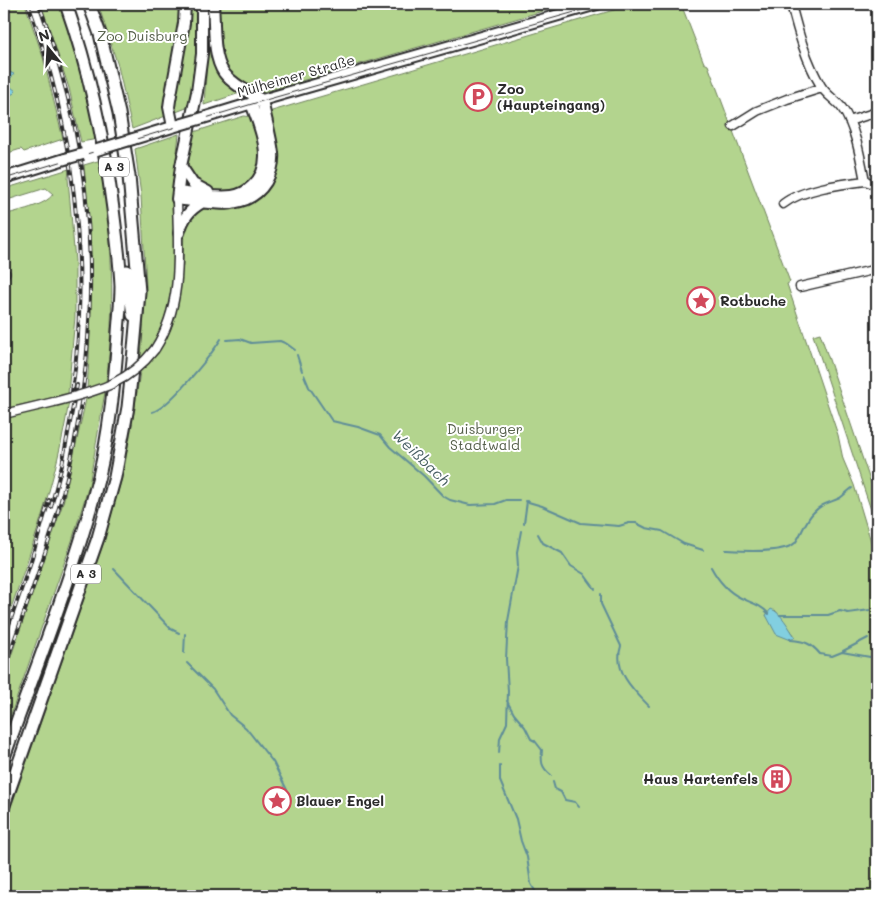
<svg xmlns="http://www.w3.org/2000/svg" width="881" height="900" viewBox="0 0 881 900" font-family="Mali,sans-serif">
<rect width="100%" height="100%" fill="#fff"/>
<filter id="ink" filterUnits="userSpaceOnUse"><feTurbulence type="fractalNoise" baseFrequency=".02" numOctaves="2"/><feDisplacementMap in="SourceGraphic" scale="10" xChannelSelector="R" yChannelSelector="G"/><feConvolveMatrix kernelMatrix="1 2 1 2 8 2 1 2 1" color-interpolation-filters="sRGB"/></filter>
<g filter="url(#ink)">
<!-- green -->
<path fill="#b3d48e" stroke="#6f805c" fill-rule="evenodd" d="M4 4H25L43 57 63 139 24 152 21 149 8 153 4 156Z
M41 4H61L69 24 98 139 81 142 69 88Z
M98 4H196L197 55 189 107 132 129 118 66Z
M206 4H567L260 93 252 89 204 105 208 46Z
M634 4H681L704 63 708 65 790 282 787 284 838 435 843 459 854 485 875 555 877 586V896H4V827L103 544 123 474 132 425 140 372 159 351 168 335 175 318 183 264 184 227 187 220 200 208 257 195 269 113 272 111ZM775 610 795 636 770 621 766 615Z
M244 116 253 117 262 153 256 177 239 191 219 193 212 191 201 186 187 170 194 132Z
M179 134C177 156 173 177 172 199 172 210 173 222 174 233 175 278 172 324 141 359L146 286 141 196 135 149Z
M101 160C112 234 116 308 106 382L87 389C93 314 91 240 84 165Z
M69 169 68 178 75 261V317L68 394 4 409V280L10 273 4 268V215C16 211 46 206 53 194L46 188 4 201V189Z
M820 333 877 501V528L813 335Z
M105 392 89 485 72 541 4 734V677L63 503 86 399Z
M69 401C57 479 30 554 4 628V418Z"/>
<!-- water -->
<path fill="#82cfe0" stroke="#5f8d98" d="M7 71 14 74 10 79 11 87 16 91 13 94H4V72Z
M771 609C781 612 789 628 795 637L791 640 776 634 766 615Z"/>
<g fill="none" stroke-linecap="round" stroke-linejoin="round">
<!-- stream -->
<path stroke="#5f8d98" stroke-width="2" d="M227 340 240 339 251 343 280 341 287 344 295 350
M297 355 302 371
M304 375 309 387 332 421 358 427 380 435 390 447 424 476 443 496 450 500 470 505 495 504 506 500H519
M152 412C168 409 211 355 221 339
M525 501 542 506 581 523 619 526 629 523H636L646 528 662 531 684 544 703 550
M524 523 527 501
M538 534 543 543 562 553 571 566 584 574 595 589
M726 550C742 551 783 554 795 543 801 536 805 521 813 513 822 503 829 503 840 498 844 495 848 491 852 488
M711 567C718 580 728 592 741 598 752 603 761 605 769 614
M114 569 171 629 179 633
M601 594V604L621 646C613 671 633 690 649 706
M780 615H828L840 611 848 613 870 610
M790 638 791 640C804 641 811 643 820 654L832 656 842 652 870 657
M843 651 868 638
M184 653 185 634
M187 663 213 689 230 715 246 728 273 762 287 790
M507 701 514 714 525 727 531 739 535 741 542 750C541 762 541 767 551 775
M499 753 500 738 507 723 508 691 506 659 508 621 518 566 517 552 521 531
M500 766V781L516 819 521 841 527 857 531 884 538 896
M553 782 555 789 561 792 565 800 575 802 579 807"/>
<defs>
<path id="minor" d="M791 4C798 32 806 61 821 86 826 95 836 100 842 108 855 125 861 160 865 181L874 184 877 188
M849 121 877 112
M733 126 757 111 787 99 822 88
M783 204C802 189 841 184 865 181
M4 272 5 273 4 275
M800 287 877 269
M155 349C184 304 178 249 177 199
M4 414 54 402"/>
<path id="major" d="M202 4V54L197 92 181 166 177 199C207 203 247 213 266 182 271 173 274 163 273 153 271 136 265 116 262 100 249 92 233 85 224 73 212 56 215 24 213 4
M203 118 262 100 597 4
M173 127 169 107 170 100 184 23 185 4
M133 139 179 125
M181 166 193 184 208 192
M4 178 65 159
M178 192C195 194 215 198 232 196 240 195 247 191 252 186 277 165 260 128 251 103
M179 233C183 218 189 210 203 202"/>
<path id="highway" d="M127 271 133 315
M4 757C37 664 75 571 99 476 110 429 115 381 118 333 119 317 121 302 121 286 120 260 116 234 113 209 104 139 89 70 66 4
M4 805 98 538 115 477 128 407 133 360 139 292 129 176 119 113 100 34 89 4"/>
</defs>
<!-- minor casing -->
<use href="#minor" stroke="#2b2b2b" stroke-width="11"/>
<!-- major casing -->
<use href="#major" stroke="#2b2b2b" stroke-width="14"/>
<!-- highway casing -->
<use href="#highway" stroke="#2b2b2b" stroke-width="15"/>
<!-- minor -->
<use href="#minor" stroke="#fff" stroke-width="8"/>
<!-- major -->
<use href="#major" stroke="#fff" stroke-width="10"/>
<!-- highway -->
<use href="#highway" stroke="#fff" stroke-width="11"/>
<!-- tram -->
<path stroke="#2b2b2b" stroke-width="1" d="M4 179 262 101 603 4"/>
<defs>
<path id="rail" d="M28 4C73 127 91 262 72 392
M51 507 62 465 77 385
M4 639 30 564 49 500
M4 669C27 603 55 533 70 464 94 353 98 235 74 123 65 83 53 42 39 4"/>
</defs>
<!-- rail casing -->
<use href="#rail" stroke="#2b2b2b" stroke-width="4"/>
<!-- rail -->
<use href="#rail" stroke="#fff" stroke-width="2" stroke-dasharray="5.5" stroke-linecap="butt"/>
<defs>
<path id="minor-bridge" d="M54 402C96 391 127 385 155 349"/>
<path id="major-bridge" d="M179 125 203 118
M97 150 133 139
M65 159 83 154"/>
</defs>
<!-- minor-bridge casing -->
<use href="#minor-bridge" stroke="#2b2b2b" stroke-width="11" stroke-linecap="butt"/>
<!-- major-bridge casing -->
<use href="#major-bridge" stroke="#2b2b2b" stroke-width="14" stroke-linecap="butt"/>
<!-- minor-bridge -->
<use href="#minor-bridge" stroke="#fff" stroke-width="8"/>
<!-- major-bridge -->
<use href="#major-bridge" stroke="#fff" stroke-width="10"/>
</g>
</g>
<!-- icons -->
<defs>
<symbol id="parking-ring" viewBox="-11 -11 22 22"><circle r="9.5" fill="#fff" stroke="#d1495b" stroke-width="1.5"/><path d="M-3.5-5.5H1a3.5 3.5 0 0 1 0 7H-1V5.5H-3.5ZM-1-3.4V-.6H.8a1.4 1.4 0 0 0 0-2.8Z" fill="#d1495b"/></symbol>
<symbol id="sight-ring" viewBox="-11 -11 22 22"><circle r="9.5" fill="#fff" stroke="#d1495b" stroke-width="1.5"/><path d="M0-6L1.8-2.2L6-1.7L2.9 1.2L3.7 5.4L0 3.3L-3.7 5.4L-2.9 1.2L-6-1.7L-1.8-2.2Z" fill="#d1495b"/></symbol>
<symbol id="building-ring" viewBox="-11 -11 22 22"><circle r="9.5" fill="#fff" stroke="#d1495b" stroke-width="1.5"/><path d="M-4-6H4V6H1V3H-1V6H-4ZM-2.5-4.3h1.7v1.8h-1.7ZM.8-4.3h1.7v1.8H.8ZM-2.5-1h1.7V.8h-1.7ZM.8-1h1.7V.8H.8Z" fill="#d1495b"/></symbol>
</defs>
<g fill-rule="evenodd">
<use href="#parking-ring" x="462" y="81" width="32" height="32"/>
<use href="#sight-ring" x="685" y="285" width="32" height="32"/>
<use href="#building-ring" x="761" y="763" width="32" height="32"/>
<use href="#sight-ring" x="261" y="785" width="32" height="32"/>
</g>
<g text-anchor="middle" stroke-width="4" stroke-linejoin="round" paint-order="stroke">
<!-- shield labels -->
<g fill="#fff" stroke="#6b6b6b" stroke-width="1">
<rect x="99" y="157.5" width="30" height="19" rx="4"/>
<rect x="71" y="564.5" width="30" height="19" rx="4"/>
</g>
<g font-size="12" font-weight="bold" fill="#2b2b2b">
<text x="114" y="171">A 3</text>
<text x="86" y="578">A 3</text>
</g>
<!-- park labels -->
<g font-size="14" fill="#545e49" stroke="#fff">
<text x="142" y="41">Zoo Duisburg</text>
<text x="485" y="434">Duisburger<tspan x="485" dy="16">Stadtwald</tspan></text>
</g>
<!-- street labels -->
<g font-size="14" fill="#2b2b2b" stroke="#fff">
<text transform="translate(296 76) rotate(-16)" y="5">Mülheimer Straße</text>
</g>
<!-- poi labels -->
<g font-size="14" font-weight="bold" fill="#2b2b2b" stroke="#fff" text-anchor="start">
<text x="497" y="94">Zoo<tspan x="497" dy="16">(Haupteingang)</tspan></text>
<text x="720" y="306">Rotbuche</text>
<text x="758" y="784" text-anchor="end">Haus Hartenfels</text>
<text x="296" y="806">Blauer Engel</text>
</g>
<!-- water labels -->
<g font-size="15" font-style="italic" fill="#455c61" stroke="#fff">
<text transform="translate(421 458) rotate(44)" y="5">Weißbach</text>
</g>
</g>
<!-- margin -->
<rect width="881" height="900" fill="none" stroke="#fff" stroke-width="20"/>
<rect x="10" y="10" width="861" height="880" fill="none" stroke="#2b2b2b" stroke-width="2" filter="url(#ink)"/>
<!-- north arrow -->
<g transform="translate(48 48) rotate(342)" stroke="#ffffff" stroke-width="4" paint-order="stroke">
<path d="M0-4L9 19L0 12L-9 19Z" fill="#2b2b2b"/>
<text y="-8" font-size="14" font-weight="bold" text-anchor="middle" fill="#2b2b2b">N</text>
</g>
</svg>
